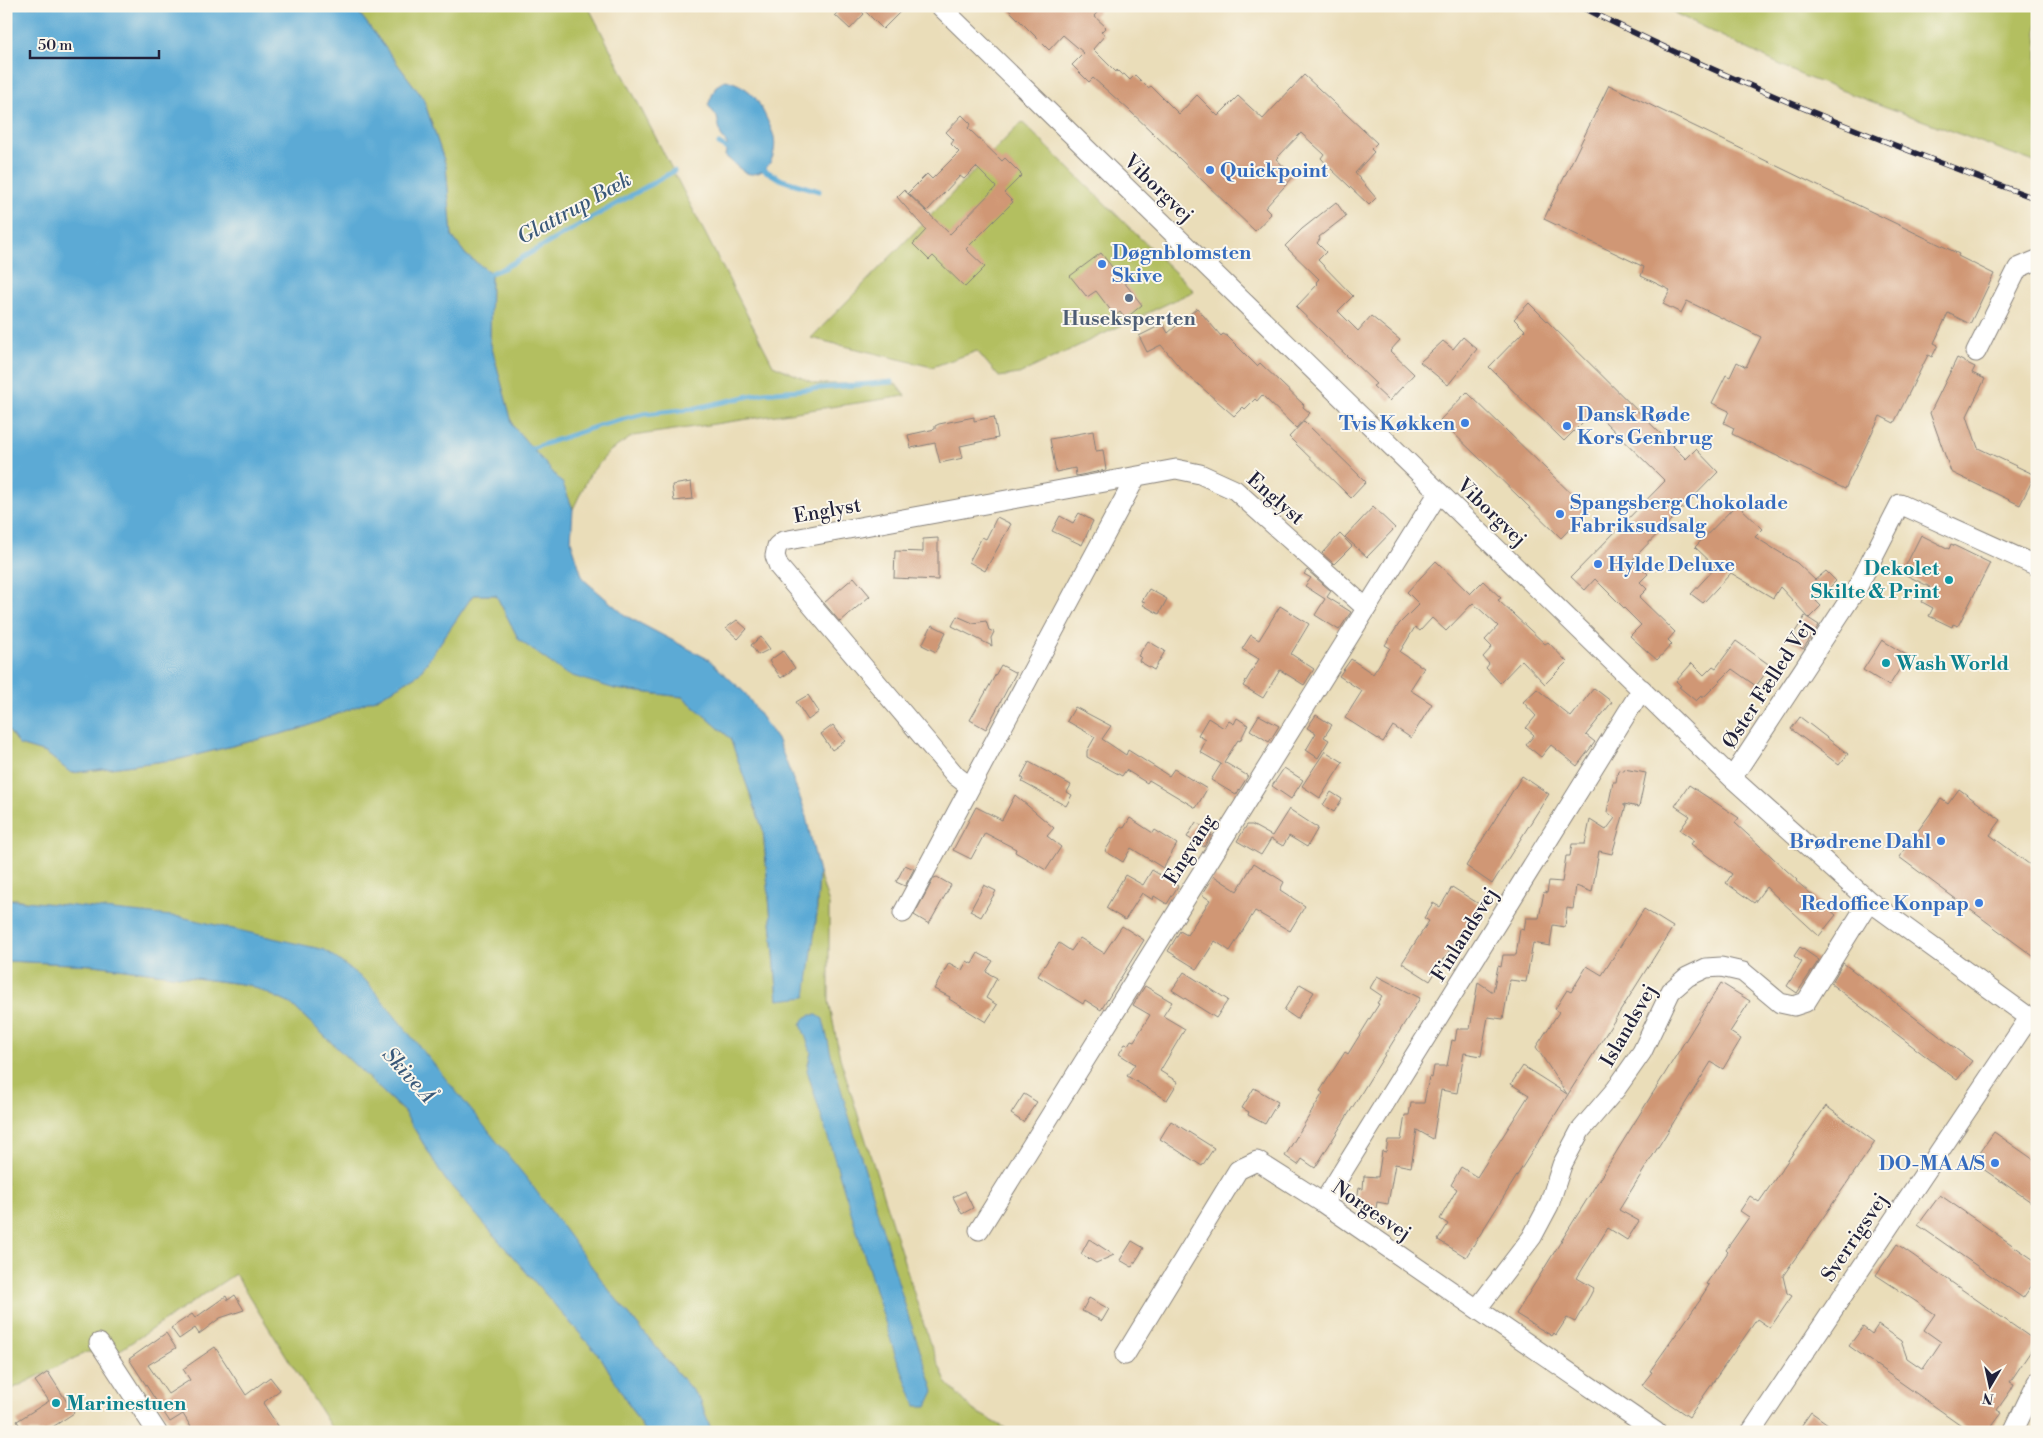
<svg xmlns="http://www.w3.org/2000/svg" width="2043" height="1438" viewBox="0 0 2043 1438" font-family="'Libre Bodoni',serif">
<rect width="100%" height="100%" fill="#fbf7ec"/>
<filter id="ink" filterUnits="userSpaceOnUse"><feTurbulence type="fractalNoise" baseFrequency=".02" numOctaves="2"/><feDisplacementMap in="SourceGraphic" scale="10" xChannelSelector="R" yChannelSelector="G"/><feConvolveMatrix kernelMatrix="1 2 1 2 8 2 1 2 1" color-interpolation-filters="sRGB"/></filter>
<filter id="wash" filterUnits="userSpaceOnUse"><feTurbulence type="fractalNoise" baseFrequency=".0096" numOctaves="4" result="noise"/><feDisplacementMap in="SourceGraphic" scale="20" xChannelSelector="R" yChannelSelector="G"/><feGaussianBlur stdDeviation="1.12" result="paint"/><feColorMatrix in="noise" values="0 0 0 0 0 0 0 0 0 0 0 0 0 0 0 0 0 1.4 0 .05"/><feComposite in="paint" operator="in"/></filter>
<g filter="url(#wash)">
<rect width="100%" height="100%" fill="#eaddb9"/>
<!-- green -->
<path fill="#b3bf61" stroke="#6a704e" d="M354 6H588L773 365 816 384H896L905 396 633 436 610 451 590 474 573 509 563 484 513 426 490 341 491 274 466 255 452 236 446 166 423 98Z
M1660 6H2037V163L1803 76Z
M1022 122 1194 291 1019 374 999 377 977 351 932 367 811 338Z
M473 595H496L519 640 615 689 683 697 730 738 763 830 778 1000 816 921 819 873 829 904V1001L840 1058 929 1341 946 1382 973 1410 1012 1432H712L700 1400 612 1294 367 982 16 899H6V727L19 745 46 753 72 773 180 759 300 729 380 697 419 674Z
M6 961 94 965 249 985 291 1004 404 1112 445 1179 602 1359 645 1432H334L235 1274 114 1354 87 1352 6 1392Z"/>
<!-- water -->
<path fill="#5baad5" stroke="#3e6688" d="M6 6H354L423 98 446 166 452 236 466 255 491 273 490 341 513 426 563 484 573 509 571 541 583 579 626 616 708 659 745 693 778 741 804 808 819 873 816 921 806 997 778 1000 763 830 730 738 683 697 615 689 566 674 519 640 496 595H473L419 674 380 697 300 729 180 759 71 773 46 753 19 745 6 727Z
M726 80C737 83 745 87 753 95 759 101 772 129 774 137 777 152 770 175 750 174 742 173 732 161 725 156L727 144 721 136 717 117 708 105 716 86Z
M6 899 181 917 325 950 367 982 528 1180 612 1294 700 1400 712 1432H645L602 1359 445 1179 404 1112 291 1004 249 985 94 965 6 961Z
M810 1015H817L823 1019 832 1059 908 1315 934 1391 927 1406H916L895 1354 807 1070 811 1052 801 1024 805 1018Z"/>
<g fill="none" stroke-linecap="round" stroke-linejoin="round">
<!-- stream -->
<path stroke="#5baad5" stroke-width="5" d="M719 144 732 152
M759 167 782 180 819 191
M491 273 504 268 674 171
M533 448 601 425 644 414 692 409 763 393 892 382"/>
</g>
<g id="blocks">
<!-- building -->
<path fill="#d09775" d="M843 6H857L864 14 850 29 835 15Z
M860 6H906L883 29Z
M1005 6H1103L1094 16 1106 27 1101 32 1105 35 1093 49 1116 72 1117 70 1122 75 1124 74 1130 80 1135 75 1148 88 1151 86 1179 114 1197 95 1218 116 1238 96 1263 119 1304 75 1377 143 1371 149 1374 152 1355 173 1376 198 1369 205 1330 168 1321 158 1324 154 1301 133 1276 159 1294 176 1265 208 1271 214 1255 231 1129 110 1093 78 1089 82 1072 65 1084 53 1063 35 1049 50Z
M1609 85 1959 254 1958 256 1994 274 1970 324 1948 313 1934 343 1938 345 1932 357 1928 355 1894 423 1880 416 1845 489 1732 434 1734 428 1724 423 1729 411 1712 403 1726 375 1730 377 1737 362 1746 367 1761 337 1687 301 1681 313 1663 304 1670 290 1641 276 1644 267 1544 219Z
M962 115 971 124 968 128 1002 161 1005 158 1022 175 1004 193 1013 202 966 249 985 267 965 287 933 256 929 260 913 244 926 230 897 197 904 190 950 234 996 187 976 167 964 179 960 176 927 211 908 193 927 174 932 179 959 152 951 144 954 140 946 132Z
M1336 202 1346 216 1319 237 1320 239 1317 243 1326 252 1318 260 1353 296 1338 311 1358 331 1371 316 1400 340 1390 351 1414 374 1389 401 1373 386 1376 384 1296 307 1318 284 1316 282 1319 279 1285 246 1302 229Z
M1101 253 1142 305 1125 319 1120 312 1115 316 1096 291 1087 297 1070 276Z
M1529 303 1686 459 1696 449 1718 472 1633 559 1648 574 1640 582 1647 589 1639 597 1675 632 1668 640 1672 644 1657 660 1630 636 1641 625 1595 579 1585 590 1571 577 1665 481 1594 411 1564 441 1489 367 1525 330 1514 319Z
M1197 308 1221 336 1223 334 1227 336 1257 366 1260 363 1304 405 1303 407 1310 413 1296 428 1262 395 1257 401 1255 399 1245 409 1243 407 1234 416 1182 370 1161 345 1147 352 1139 336 1163 324 1168 333Z
M1463 337 1477 349 1448 385 1420 362 1443 341 1453 349Z
M1957 358 1975 367 1972 373 1985 379 1967 416 1978 448 2035 475 2020 505 1951 472 1930 413Z
M1467 392 1588 510 1561 538 1440 420Z
M974 417V421L994 417 998 438 960 446 963 458 940 463 935 443 911 448 908 435 935 429V426L939 424Z
M1304 421 1366 482 1351 498 1289 437Z
M1093 431 1096 451 1103 450 1106 470 1076 476 1075 468 1056 472 1050 439Z
M691 482 693 499 674 501 672 485Z
M1737 504 1763 529 1755 537 1797 563 1815 580 1826 571 1836 581 1816 601 1821 606 1809 618 1780 587 1773 598 1731 573 1703 603 1691 594 1716 567 1695 547Z
M1373 507 1395 528 1367 557 1345 537Z
M1079 513 1093 521 1082 545 1052 531 1060 516 1073 523Z
M997 517 1011 524 985 571 969 562 982 537 986 539Z
M1340 534 1352 546 1334 564 1322 553Z
M1921 535 1949 549 1951 544 1990 563 1958 626 1953 624 1952 627 1929 616 1933 608 1922 602 1930 587 1902 573Z
M938 538V580L894 578 895 551 923 552V539Z
M1436 561 1470 594 1483 581 1501 598 1498 600 1545 644 1548 642 1567 662 1545 684 1522 660 1500 683 1486 668 1489 664 1483 657 1492 647 1485 640 1498 626 1473 603 1446 631 1432 618 1420 631 1415 627 1400 652 1424 668 1410 690 1432 704 1411 738 1393 726 1383 742 1345 718 1362 691 1339 676 1351 659 1373 674 1390 648 1385 645 1399 624 1419 604 1407 592Z
M1307 570 1331 591 1327 597 1351 612 1339 630 1315 615 1325 599 1305 586 1311 578 1304 574Z
M854 577 870 596 840 622 824 603Z
M1149 589 1167 599 1159 614 1143 605 1145 602 1142 601Z
M1280 606 1309 624 1291 654 1314 669 1304 685 1280 670 1263 698 1243 686 1259 659 1242 649 1251 635 1259 640Z
M957 616 973 623 986 621 989 630 994 632 991 638 992 646 952 626Z
M1805 616 1819 625 1803 649 1790 640Z
M737 620 747 629 738 639 726 628Z
M932 625 946 632 936 652 922 645Z
M761 637 770 649 758 655 751 645Z
M1882 640 1908 656 1889 686 1863 670Z
M1148 641 1165 651 1154 670 1139 661 1141 657 1138 656Z
M1736 641 1771 666 1756 686 1732 669 1706 695 1702 698 1701 696 1696 701 1679 687 1681 686 1676 681 1692 663 1704 675 1713 666 1716 668Z
M783 651 795 668 781 678 769 661Z
M1001 665 1016 673 986 729 970 720Z
M1594 688 1612 702 1586 735 1595 742 1577 766 1551 745 1541 757 1526 745 1534 735 1526 728 1536 716 1523 702 1537 689 1571 717Z
M808 695 819 712 808 720 796 702Z
M1075 707 1111 726 1102 739 1126 755 1128 750 1169 776 1174 769 1207 789 1196 808 1149 780 1147 783 1126 770 1122 776 1087 757V751L1095 737 1067 721Z
M1259 715 1279 726 1269 742 1250 730Z
M1316 715 1332 725 1324 737 1329 740 1318 758 1306 750 1316 733 1307 728Z
M1800 717 1848 754 1839 765 1791 729Z
M1208 718 1224 728 1229 721 1234 724 1237 718 1248 725 1240 741 1238 740 1224 762 1248 776 1236 795 1211 780 1221 764 1200 752 1206 740 1198 735Z
M833 725 845 741 832 750 821 734Z
M1325 751 1343 762 1320 798 1302 786Z
M1029 762 1071 785 1067 792 1072 795 1066 806 1022 782 1024 779 1021 777Z
M1284 768 1303 780 1291 799 1272 786Z
M1624 769 1646 773 1639 807 1624 804V806H1626L1612 854 1599 851 1592 892 1576 886 1573 909 1567 908 1565 927 1553 925 1550 946 1533 943 1526 982 1510 980 1503 1019 1488 1017 1481 1056 1464 1053 1457 1093 1441 1090 1433 1139 1417 1130 1411 1167 1395 1164 1388 1204 1377 1202 1376 1209 1356 1206 1359 1188 1363 1189 1364 1176 1378 1177 1382 1151 1386 1152 1388 1140H1401L1405 1115H1409L1411 1103H1424L1429 1077 1432 1078 1434 1066H1447L1452 1040 1455 1041 1457 1029H1470L1478 982 1493 992 1498 966 1501 967 1503 955H1516L1520 929 1524 930 1526 918H1539L1544 892 1547 893 1549 881 1562 882 1566 856H1570L1572 844H1585L1590 820 1606 830 1615 818 1607 812 1613 782H1616L1618 770 1624 771Z
M1522 776 1549 794 1492 884 1466 866Z
M1689 785 1739 818 1735 823 1797 880 1796 881 1836 915 1819 936 1766 887 1754 903 1726 883 1732 874 1691 844 1694 840 1680 830 1690 816 1675 806Z
M1959 789 2001 820 1990 835 2037 870V959L1899 857 1941 799 1948 804Z
M1331 792 1342 799 1334 812 1323 805Z
M1015 795 1054 828 1047 836 1061 847 1046 870 1015 852 1016 849 985 833 971 859 953 850 976 807 1002 820Z
M1289 809 1318 828 1307 847 1289 836 1283 846 1271 839 1261 855 1237 841 1247 825H1252L1272 836Z
M1130 818 1153 833 1155 830 1177 844 1163 868 1131 848 1123 862 1105 851 1121 826 1124 828Z
M1196 822 1212 833 1204 847 1187 837Z
M1254 863 1284 882 1280 890 1305 906 1290 931 1255 911 1230 951 1215 941 1197 969 1168 951 1180 931 1187 935 1210 900 1202 895 1214 876 1237 891Z
M905 865 914 869 905 886 896 882Z
M1152 870 1178 886 1167 904 1154 896 1153 900 1142 893 1125 920 1106 908 1125 875 1143 885Z
M937 877 951 885 929 924 914 915 934 878Z
M984 885 996 891 981 917 970 911Z
M1452 887 1479 904 1430 981 1402 963 1429 921 1424 918 1433 903 1440 907Z
M1644 909 1673 927 1466 1257 1438 1240 1448 1224 1440 1219 1457 1189 1451 1185 1461 1167 1477 1177 1529 1095 1511 1084 1523 1066 1567 1094 1536 1047 1559 1012 1555 1009 1567 990 1571 992 1587 966 1602 975Z
M1122 926 1144 940 1101 1010 1085 1000 1083 1004 1038 976 1059 943 1071 951 1080 938 1104 953Z
M1800 947 1819 960 1797 993 1787 986 1802 962 1794 956Z
M978 953 993 961 986 972 997 978 986 998 997 1005 986 1022 949 999 950 997 934 989 949 963 962 970 967 961 972 964Z
M1843 963 1972 1061 1957 1080 1831 984Z
M1184 972 1228 1000 1216 1018 1172 990Z
M1377 976 1420 998 1315 1168 1302 1159 1298 1165 1285 1156 1323 1093 1320 1091 1345 1052 1348 1054 1379 1004 1377 1003 1382 996 1370 988Z
M1721 983 1750 1001 1730 1032 1741 1039 1723 1069 1711 1062 1619 1210 1639 1221 1627 1240 1608 1228 1577 1278 1594 1288 1590 1296 1575 1322 1567 1318 1556 1335 1554 1333 1552 1336 1516 1314Z
M1300 984 1314 992 1297 1019 1284 1010Z
M1145 986 1172 1002 1163 1016 1185 1029 1160 1071 1178 1082 1167 1100 1127 1076 1135 1064 1119 1054 1125 1044 1128 1045 1131 1040 1134 1041 1150 1015 1133 1005Z
M1254 1088 1278 1102 1265 1124 1248 1115 1249 1112 1242 1108Z
M1024 1094 1037 1102 1023 1122 1011 1114Z
M1826 1106 1875 1142 1783 1276 1787 1293 1792 1296 1770 1328 1757 1319 1689 1417 1642 1385 1652 1372 1650 1371 1701 1299H1700L1709 1285 1706 1284 1728 1252 1726 1250 1749 1217 1740 1211 1750 1196 1759 1202Z
M1171 1121 1214 1148 1202 1166 1160 1139Z
M1994 1132 2037 1162V1206L1973 1162Z
M965 1191 973 1208 962 1214 953 1197Z
M1940 1195 2037 1262V1278L2023 1298 1918 1225Z
M1089 1239 1114 1255 1096 1263 1081 1254Z
M1132 1241 1144 1248 1132 1267 1120 1260Z
M1897 1244 2037 1342 2010 1382 2014 1384 2011 1390 1997 1410 2002 1413 1990 1429 1986 1427 1983 1432H1971L1849 1346 1863 1327 1872 1334 1878 1325 1901 1341 1907 1358 1923 1369 1941 1342 1924 1330 1935 1314 1876 1275Z
M235 1295 244 1310 220 1318 199 1334 195 1328 179 1339 171 1328 192 1314 195 1318 226 1296 228 1300Z
M1089 1298 1109 1309 1102 1321 1082 1311Z
M166 1333 176 1348 148 1365 168 1394 190 1380 183 1369 215 1347 246 1395 270 1377 280 1390 263 1403 282 1432H194L183 1414 170 1422 129 1359Z
M48 1372 74 1413 45 1432H23L17 1421 49 1401 35 1381Z
M1811 1412 1839 1432H1797Z"/>
</g>
</g>
<g filter="url(#ink)">
<use href="#blocks" fill-opacity="0" stroke="#86807a" stroke-width="1"/>
<g fill="none" stroke-linecap="round" stroke-linejoin="round">
<defs>
<path id="minor" d="M940 6 1732 778 1869 901 2037 1023
M1976 352 2018 268 2037 260
M1732 778 1857 588 1900 504 2037 566
M969 786 956 776 779 567 775 556 777 546 783 541 1176 469 1200 474 1235 490 1366 608
M903 913 1136 477
M1323 1203 1642 689
M979 1230 1439 492
M1477 1309 1532 1237 1549 1205 1562 1165 1580 1131 1616 1089 1642 1052 1671 991 1687 977 1706 968 1721 967 1743 972 1780 1003 1794 1006 1806 1002 1869 901
M99 1343 157 1432
M1125 1355 1238 1170 1257 1161 1323 1203 1656 1432
M1751 1432 2029 1018
M2013 1432 2037 1382"/>
</defs>
<!-- minor casing -->
<use href="#minor" stroke="#86807a" stroke-width="21"/>
<!-- minor -->
<use href="#minor" stroke="#fff" stroke-width="19"/>
<defs>
<path id="rail" d="M1580 6C1728 81 1882 142 2037 199"/>
</defs>
<!-- rail casing -->
<use href="#rail" stroke="#22223b" stroke-width="5.5"/>
<!-- rail -->
<use href="#rail" stroke="#fbf7ec" stroke-width="4" stroke-dasharray="11" stroke-linecap="butt"/>
</g>
</g>
<!-- markers -->
<g fill="#3f7fe0" stroke="#fbf7ec" stroke-width="2">
<circle cx="1210" cy="170" r="5"/>
<circle cx="1102" cy="264" r="5"/>
<circle cx="1465" cy="423" r="5"/>
<circle cx="1567" cy="426" r="5"/>
<circle cx="1560" cy="514" r="5"/>
<circle cx="1598" cy="564" r="5"/>
<circle cx="1941" cy="841" r="5"/>
<circle cx="1979" cy="903" r="5"/>
<circle cx="1995" cy="1163" r="5"/>
</g>
<circle fill="#5c6f8a" stroke="#fbf7ec" stroke-width="2" cx="1129" cy="298" r="5"/>
<g fill="#0f9aa8" stroke="#fbf7ec" stroke-width="2">
<circle cx="1949" cy="580" r="5"/>
<circle cx="1886" cy="663" r="5"/>
<circle cx="56" cy="1403" r="5"/>
</g>
<g text-anchor="middle" stroke-width="4" stroke-linejoin="round" paint-order="stroke">
<!-- shop labels -->
<g font-size="20" font-weight="bold" fill="#366cbe" stroke="#fbf7ec" text-anchor="start">
<text x="1220" y="177">Quickpoint</text>
<text x="1112" y="259">Døgnblomsten<tspan x="1112" dy="23">Skive</tspan></text>
<text x="1577" y="421">Dansk Røde<tspan x="1577" dy="23">Kors Genbrug</tspan></text>
<text x="1455" y="430" text-anchor="end">Tvis Køkken</text>
<text x="1570" y="509">Spangsberg Chokolade<tspan x="1570" dy="23">Fabriksudsalg</tspan></text>
<text x="1608" y="571">Hylde Deluxe</text>
<text x="1931" y="848" text-anchor="end">Brødrene Dahl</text>
<text x="1969" y="910" text-anchor="end">Redoffice Konpap</text>
<text x="1985" y="1170" text-anchor="end">DO-MA A/S</text>
</g>
<!-- street labels -->
<g font-size="20" fill="#22223b" stroke="#fbf7ec">
<text transform="translate(1159 188) rotate(44)" y="7">Viborgvej</text>
<text transform="translate(1276 498) rotate(41)" y="7">Englyst</text>
<text transform="translate(827 510) rotate(-10)" y="7">Englyst</text>
<text transform="translate(1492 512) rotate(44)" y="7">Viborgvej</text>
<text transform="translate(1767 684) rotate(-57)" y="7">Øster Fælled Vej</text>
<text transform="translate(1189 849) rotate(-58)" y="7">Engvang</text>
<text transform="translate(1464 934) rotate(-58)" y="7">Finlandsvej</text>
<text transform="translate(1628 1025) rotate(-60)" y="7">Islandsvej</text>
<text transform="translate(1372 1210) rotate(34)" y="7">Norgesvej</text>
<text transform="translate(1854 1237) rotate(-56)" y="7">Sverrigsvej</text>
</g>
<!-- service labels -->
<g font-size="20" font-weight="bold" fill="#4e5e75" stroke="#fbf7ec">
<text x="1129" y="325">Huseksperten</text>
</g>
<!-- culture labels -->
<g font-size="20" font-weight="bold" fill="#0d838f" stroke="#fbf7ec" text-anchor="start">
<text x="1939" y="575" text-anchor="end">Dekolet<tspan x="1939" dy="23">Skilte &amp; Print</tspan></text>
<text x="1896" y="670">Wash World</text>
<text x="66" y="1410">Marinestuen</text>
</g>
<!-- water labels -->
<g font-size="21" font-style="italic" fill="#395879" stroke="#fbf7ec">
<text transform="translate(574 208) rotate(-29)" y="7">Glattrup Bæk</text>
<text transform="translate(409 1075) rotate(48)" y="7">Skive Å</text>
</g>
</g>
<!-- margin -->
<rect width="2043" height="1438" fill="none" stroke="#fbf7ec" stroke-width="25"/>
<!-- north arrow -->
<g transform="translate(1990 1386) rotate(189)" stroke="#fbf7ec" stroke-width="4" paint-order="stroke">
<path d="M0-4L9 19L0 12L-9 19Z" fill="#22223b"/>
<text y="-8" font-size="14" font-weight="bold" text-anchor="middle" fill="#22223b">N</text>
</g>
<!-- scale -->
<path d="M30 50v8h129v-8" fill="none" stroke="#22223b" stroke-width="2.5"/>
<text x="38" y="50" font-size="15" fill="#22223b" stroke="#fbf7ec" stroke-width="4" paint-order="stroke">50 m</text>
</svg>
